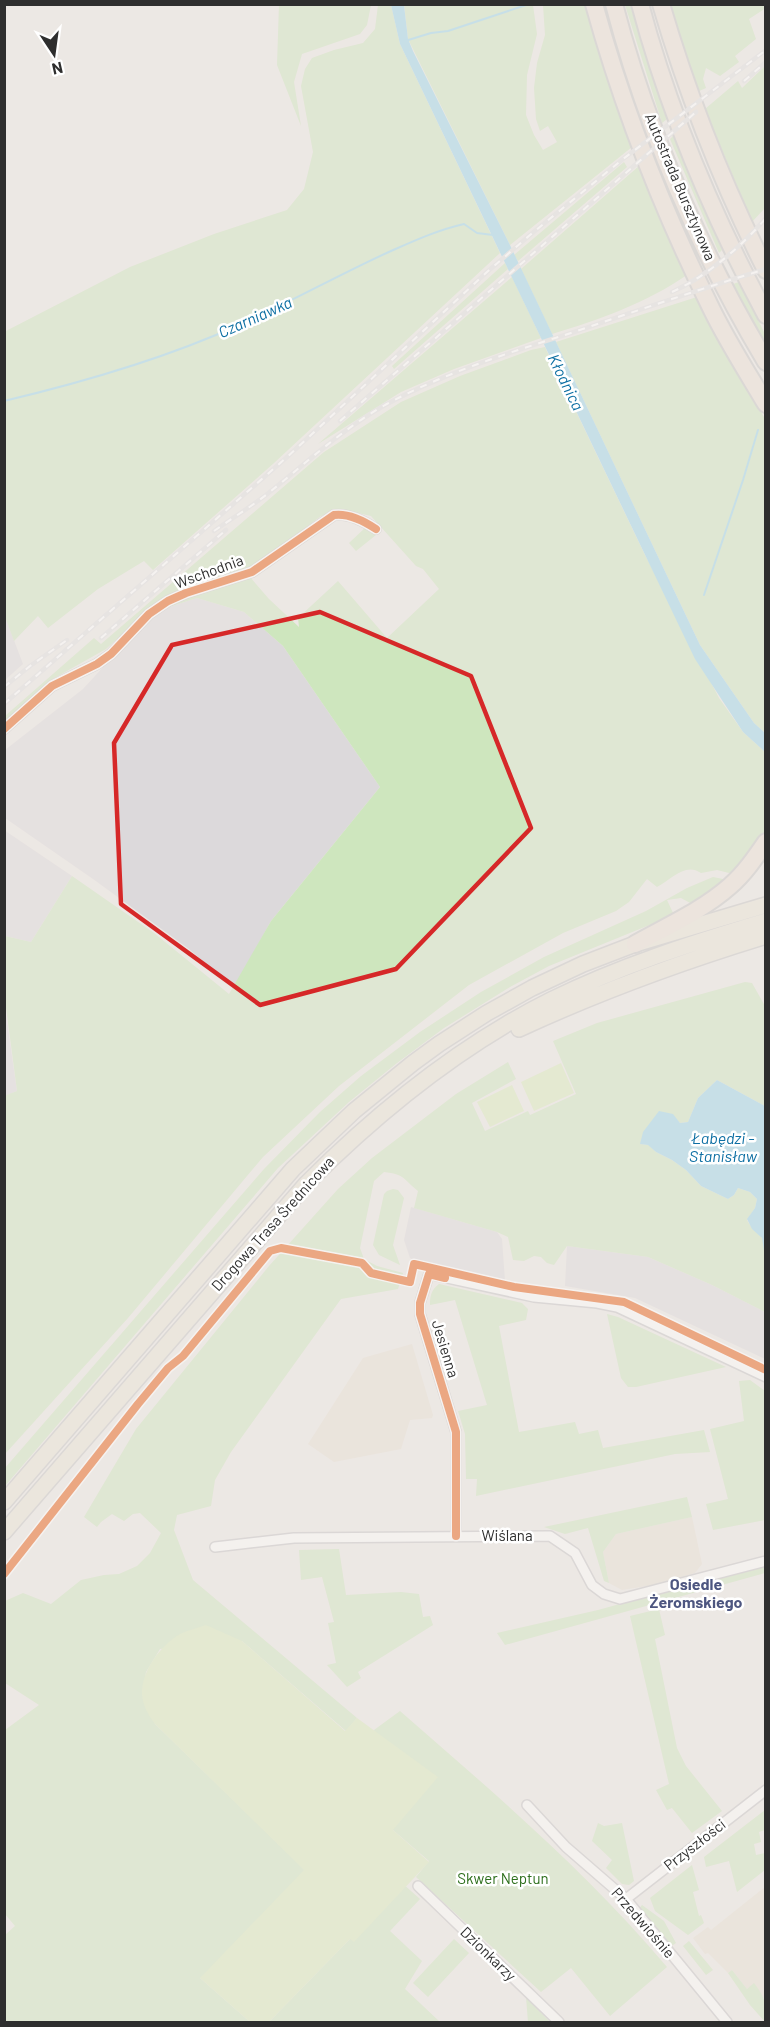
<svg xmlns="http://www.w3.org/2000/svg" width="770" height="2027" viewBox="0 0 770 2027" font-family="Barlow,sans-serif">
<rect width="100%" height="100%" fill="#ece8e4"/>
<!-- industrial -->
<path fill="#dcd9db" d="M197 598 244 612 283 646 380 787 271 921 234 988 189 949 93 879 5 818V750L83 689 139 628 163 609Z
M4 614 23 664 5 680H4Z
M4 830 72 876 31 942 5 936Z
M4 1000 17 1091 5 1096H4Z
M411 1207 497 1232 502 1239 505 1281 415 1261 410 1258 404 1240Z
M567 1246 648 1257 712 1285 765 1312V1359L635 1298 565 1286Z"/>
<!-- education -->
<path fill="#e6e0d3" d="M412 1344 433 1415 432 1418 410 1420 401 1449 334 1462 308 1444 363 1358Z
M692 1517 702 1564 695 1573 653 1585 622 1590 609 1583 603 1552 616 1534Z
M765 1887V2000L754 1984 747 1989 732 1970 728 1973 708 1953 705 1954 693 1938 708 1927 711 1930Z"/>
<!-- green -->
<path fill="#cee6be" d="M279 4 371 5 367 25 360 34 302 54 294 82 301 126 277 65Z
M404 4 533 5 537 34 527 75 526 115 534 135 543 150 557 142 548 126 540 131 536 119 534 88 537 63 545 35 543 5H585L632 147 510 245 408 39Z
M765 4 766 8 749 19 756 39 735 56 739 62 720 76 706 68 703 79 706 88 697 92 671 5Z
M378 5H391L400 44 500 253 274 463 153 570 144 561 98 589 48 628 38 616 14 641 4 614V332L130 267 214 234 287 210 304 189 313 152 301 86 305 69 312 58 334 50 363 43 375 29Z
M625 5H630L667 119 662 123Z
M765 66V208L752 222 705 109 738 81 742 88Z
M673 136 722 250 719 253 670 139Z
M624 162 627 167 518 261 514 255Z
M639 166 659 214 687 275C646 303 599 320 552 334L521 269Z
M505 263 508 269 394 369 392 366Z
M512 277 541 338 454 369 401 392 318 444Z
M739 282 765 334V344L733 284Z
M697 297 765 419V733L754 723 700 645 556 342Z
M545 347 645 555 719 698 743 732 765 752V832L754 850 733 874 717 870 701 873C685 862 672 879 657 887L647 879 629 902 616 911 563 933 469 985 339 1086 263 1157 128 1318 5 1454 4 1096 17 1091 5 1000V936L31 942 72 876 154 933 229 994 271 921 380 787 283 646 244 612 197 598 163 609 189 594 250 577 269 599 299 627 298 618 338 581 387 638 439 589 423 569 416 566 371 516 345 510 321 516 270 555 243 571 192 585 148 610 106 649 51 680 12 717 6 720 5 716 94 638 101 644 324 452 401 402 460 376 531 350Z
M366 527 376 535 356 551 349 543Z
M713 877 728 880 692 904 681 898 667 900 674 915 549 966 510 987 444 1028 397 1063 349 1102 278 1168 5 1486V1468L264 1169 320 1112 361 1076 420 1032 481 992 544 957 646 911 687 888Z
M745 982 752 983 765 1006V1106L717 1080 698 1098 688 1122 680 1123 675 1118 640 1144 649 1145 656 1152 672 1160 686 1170 701 1186 728 1199 734 1195 738 1188 750 1192 757 1199 755 1208 747 1220C752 1230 759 1232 762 1238 768 1249 765 1297 765 1312L712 1285 648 1257 567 1246 554 1265 547 1263 541 1257 534 1256 524 1261 513 1260 508 1237 497 1232 414 1208 418 1191C403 1179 405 1174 384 1172L374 1181 360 1248 364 1259 377 1266 403 1273 398 1289 341 1299 231 1452 215 1480 211 1506 177 1515 174 1530 193 1580 357 1718 346 1731 242 1641 160 1649 146 1672 142 1694 155 1724 305 1870 375 1859 420 1899 390 1931 422 1961 405 1989 440 2022H269L350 1939 200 1978 250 2022H5V1935L15 1926 5 1914V1730L39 1705 5 1683V1601L23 1593 51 1604 81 1580 104 1575 119 1574 137 1566 150 1553 161 1533 140 1513 133 1514 124 1521 112 1514 101 1522 97 1527 84 1517 136 1429 269 1266 338 1189 372 1158 456 1094 508 1062 516 1079 472 1103 485 1131 528 1111 530 1115 576 1094 553 1041 597 1023Z
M393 1189 398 1190 404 1198 393 1245 400 1265 379 1255 373 1245 384 1194 387 1191Z
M439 1284 522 1303 528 1309 526 1320 499 1326 519 1432 575 1422 579 1434 598 1430 603 1448 704 1430 710 1452 675 1454 476 1496 477 1479H466L465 1434 458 1411 487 1405 455 1300 430 1305C430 1296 431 1290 439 1284Z
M607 1314 618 1317 726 1367 636 1387H628L621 1378Z
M750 1380 765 1391V1520L713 1530 706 1504 728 1499 710 1429 744 1421 739 1381Z
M687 1497 692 1517 616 1534 603 1552 609 1583 604 1581 588 1528 565 1534 544 1527Z
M339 1549 346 1595 401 1592 419 1594 423 1617 430 1616 433 1625 358 1672 361 1678 347 1687 327 1665 336 1663 328 1623 334 1622 322 1577 301 1580 299 1550Z
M765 1564V1573L758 1575 505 1645 497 1633 598 1610Z
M659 1609 665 1635 655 1639 677 1748 686 1766 722 1811 692 1833 672 1808 667 1810 656 1790 669 1784 630 1616Z
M400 1711C493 1792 588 1873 667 1967L610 2016 571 1968 541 1992 416 1877 429 1861 393 1830 374 1730Z
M765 1810V1830L759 1832 761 1842 754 1844 756 1855 765 1853V1870L737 1892 729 1861 706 1867 704 1857Z
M598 1823 604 1826 622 1823 634 1881 629 1885 622 1884 606 1868 612 1860 592 1841Z
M692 1865 699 1890 693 1892 699 1916 701 1915 704 1923 688 1935 655 1911 650 1898Z
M642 1905 664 1921 676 1943 673 1945 667 1943 638 1910Z
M454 1939 469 1953 428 1997 413 1983Z
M689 1941 713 1970 706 1975 683 1946Z
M732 1970 747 1989 754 1983C766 1999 766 2002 765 2022L750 2005 728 1973Z
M526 1997 550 2022H528Z"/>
<!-- pitch -->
<path fill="#d9eabb" d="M561 1063 574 1093 534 1111 521 1082Z
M512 1085 524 1111 490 1127 477 1102Z
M206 1625 242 1641 345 1731 357 1718 438 1777 393 1830 429 1862 354 1942 350 1939 269 2022H250L200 1978 304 1870 155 1724C149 1716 143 1706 142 1695 141 1671 160 1646 180 1634 188 1630 198 1628 206 1625Z"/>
<!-- water -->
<path fill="#99d6ec" d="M391 5H404L408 39 413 51 510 245 700 645 754 723 765 733V752L743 732 695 659 400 44Z
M717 1080 765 1106V1257L762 1238 752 1229 747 1219 755 1208 757 1199 750 1192 738 1188 734 1195 728 1199 701 1186 686 1170 672 1160 656 1152 648 1145 640 1144 643 1132 659 1111 673 1114 680 1123 688 1122 698 1098Z"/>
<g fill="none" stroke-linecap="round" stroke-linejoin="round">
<!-- stream -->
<path stroke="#99d6ec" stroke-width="2" d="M405 41 431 33 448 31 529 4
M4 401C84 382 164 359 239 325 291 302 340 274 391 251 416 240 438 230 464 224L477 233 493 235
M704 595 743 480 758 430"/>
<defs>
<path id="street" d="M4 729 52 686 97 664 111 654 149 614 168 601 186 593 252 572 334 515C349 513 364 521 376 529
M456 1536V1432L420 1314V1303L429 1274 534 1297 597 1303 617 1307 766 1377
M215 1547 294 1538 550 1536 575 1553 592 1585 604 1594 620 1599 766 1561
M527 1805 566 1847 626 1899 727 2022
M418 1886 559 2022
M626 1899 766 1790"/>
<path id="primary" d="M519 1029C599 992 681 962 766 936
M4 1502 293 1169 354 1111 413 1063 439 1044 487 1013 532 988 583 964 635 944 766 905
M4 1532 307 1183C378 1112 461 1045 551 1000 620 966 692 943 766 921"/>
<path id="highway" d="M594 4C623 109 663 211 711 308 727 341 747 372 766 404
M614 4C647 130 700 251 766 362
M640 4C669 113 713 216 766 315
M661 4C688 96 723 185 766 270
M635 944C667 926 703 910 730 886 744 874 755 858 766 842"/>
</defs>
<!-- street casing -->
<use href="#street" stroke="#c5c4c5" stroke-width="12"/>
<!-- primary casing -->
<use href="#primary" stroke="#c6c5c4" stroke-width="18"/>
<!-- highway casing -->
<use href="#highway" stroke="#c6c5c4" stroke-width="20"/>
<!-- street -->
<use href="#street" stroke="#fcfcfb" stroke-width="9"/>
<!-- primary -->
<use href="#primary" stroke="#e8e4d6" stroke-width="15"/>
<!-- highway -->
<use href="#highway" stroke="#eadfd6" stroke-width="16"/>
<defs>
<path id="rail" d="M744 81 766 62
M672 292C707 276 741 247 766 218
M340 421 696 112
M214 531C231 519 249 508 266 495 305 464 341 430 385 405 444 373 508 353 571 333 636 311 700 289 766 269
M101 638 226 530
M4 687 30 666 67 640
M4 704 286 458 487 272 530 235 623 159 766 50"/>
</defs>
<!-- rail casing -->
<use href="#rail" stroke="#dfdfe1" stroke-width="4.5"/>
<!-- rail -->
<use href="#rail" stroke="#fff" stroke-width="2" stroke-dasharray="7" stroke-linecap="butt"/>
<defs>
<path id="cycleway" d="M4 729 52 686 97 664 111 654 149 614 168 601 186 593 252 572 334 515C349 513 364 521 376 529
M445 1278 429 1274 420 1303V1314L456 1432V1536
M4 1574 138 1404 168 1368 183 1356 270 1251 281 1248 362 1263 371 1273 410 1282 414 1264 514 1287 624 1302 766 1370"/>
</defs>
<!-- cycleway casing -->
<use href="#cycleway" stroke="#fff" stroke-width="11"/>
<!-- cycleway -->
<use href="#cycleway" stroke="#e8590c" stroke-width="8"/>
</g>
<!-- marked area -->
<path d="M0 0H770V2027H0ZM320 612 471 676 531 828 396 969 260 1005 121 904 114 743 172 645Z" fill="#ece8e4" fill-opacity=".55" fill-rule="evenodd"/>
<path fill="none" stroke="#d62828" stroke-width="4.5" stroke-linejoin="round" d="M320 612 471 676 531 828 396 969 260 1005 121 904 114 743 172 645Z"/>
<g text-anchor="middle" stroke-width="5" stroke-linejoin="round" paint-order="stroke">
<!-- street labels -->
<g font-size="15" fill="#2e2e2e" stroke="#fff">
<text transform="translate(680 187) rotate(67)" y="5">Autostrada Bursztynowa</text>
<text transform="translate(209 572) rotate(-20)" y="5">Wschodnia</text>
<text transform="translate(273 1224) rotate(-48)" y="5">Drogowa Trasa Średnicowa</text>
<text transform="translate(445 1349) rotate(73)" y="5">Jesienna</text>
<text x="507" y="1541">Wiślana</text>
<text transform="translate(695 1845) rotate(-38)" y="5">Przyszłości</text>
<text transform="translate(643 1923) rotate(49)" y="5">Przedwiośnie</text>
<text transform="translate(488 1954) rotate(44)" y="5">Dzionkarzy</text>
</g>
<!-- park labels -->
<g font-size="15" fill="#2c6e1b" stroke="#fff">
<text x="503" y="1884">Skwer Neptun</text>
</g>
<!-- water labels -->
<g font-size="16" font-style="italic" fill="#0d6fa3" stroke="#fff">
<text transform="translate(255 317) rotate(-24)" y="6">Czarniawka</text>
<text transform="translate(566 382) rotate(64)" y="6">Kłodnica</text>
<text x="723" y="1144">Łabędzi -<tspan x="723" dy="18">Stanisław</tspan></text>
</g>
<!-- neighbourhood labels -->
<g font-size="16" font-weight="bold" fill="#4d5680" stroke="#fff">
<text x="696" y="1590">Osiedle<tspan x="696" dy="18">Żeromskiego</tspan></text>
</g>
</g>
<!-- border -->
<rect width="770" height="2027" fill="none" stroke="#2e2e2e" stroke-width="12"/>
<!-- north arrow -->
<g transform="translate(54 54) rotate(167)" stroke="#ffffff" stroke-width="4.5" paint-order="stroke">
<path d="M0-4.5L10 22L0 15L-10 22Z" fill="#2e2e2e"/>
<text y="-9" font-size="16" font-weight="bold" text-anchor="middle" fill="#2e2e2e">N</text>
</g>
</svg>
